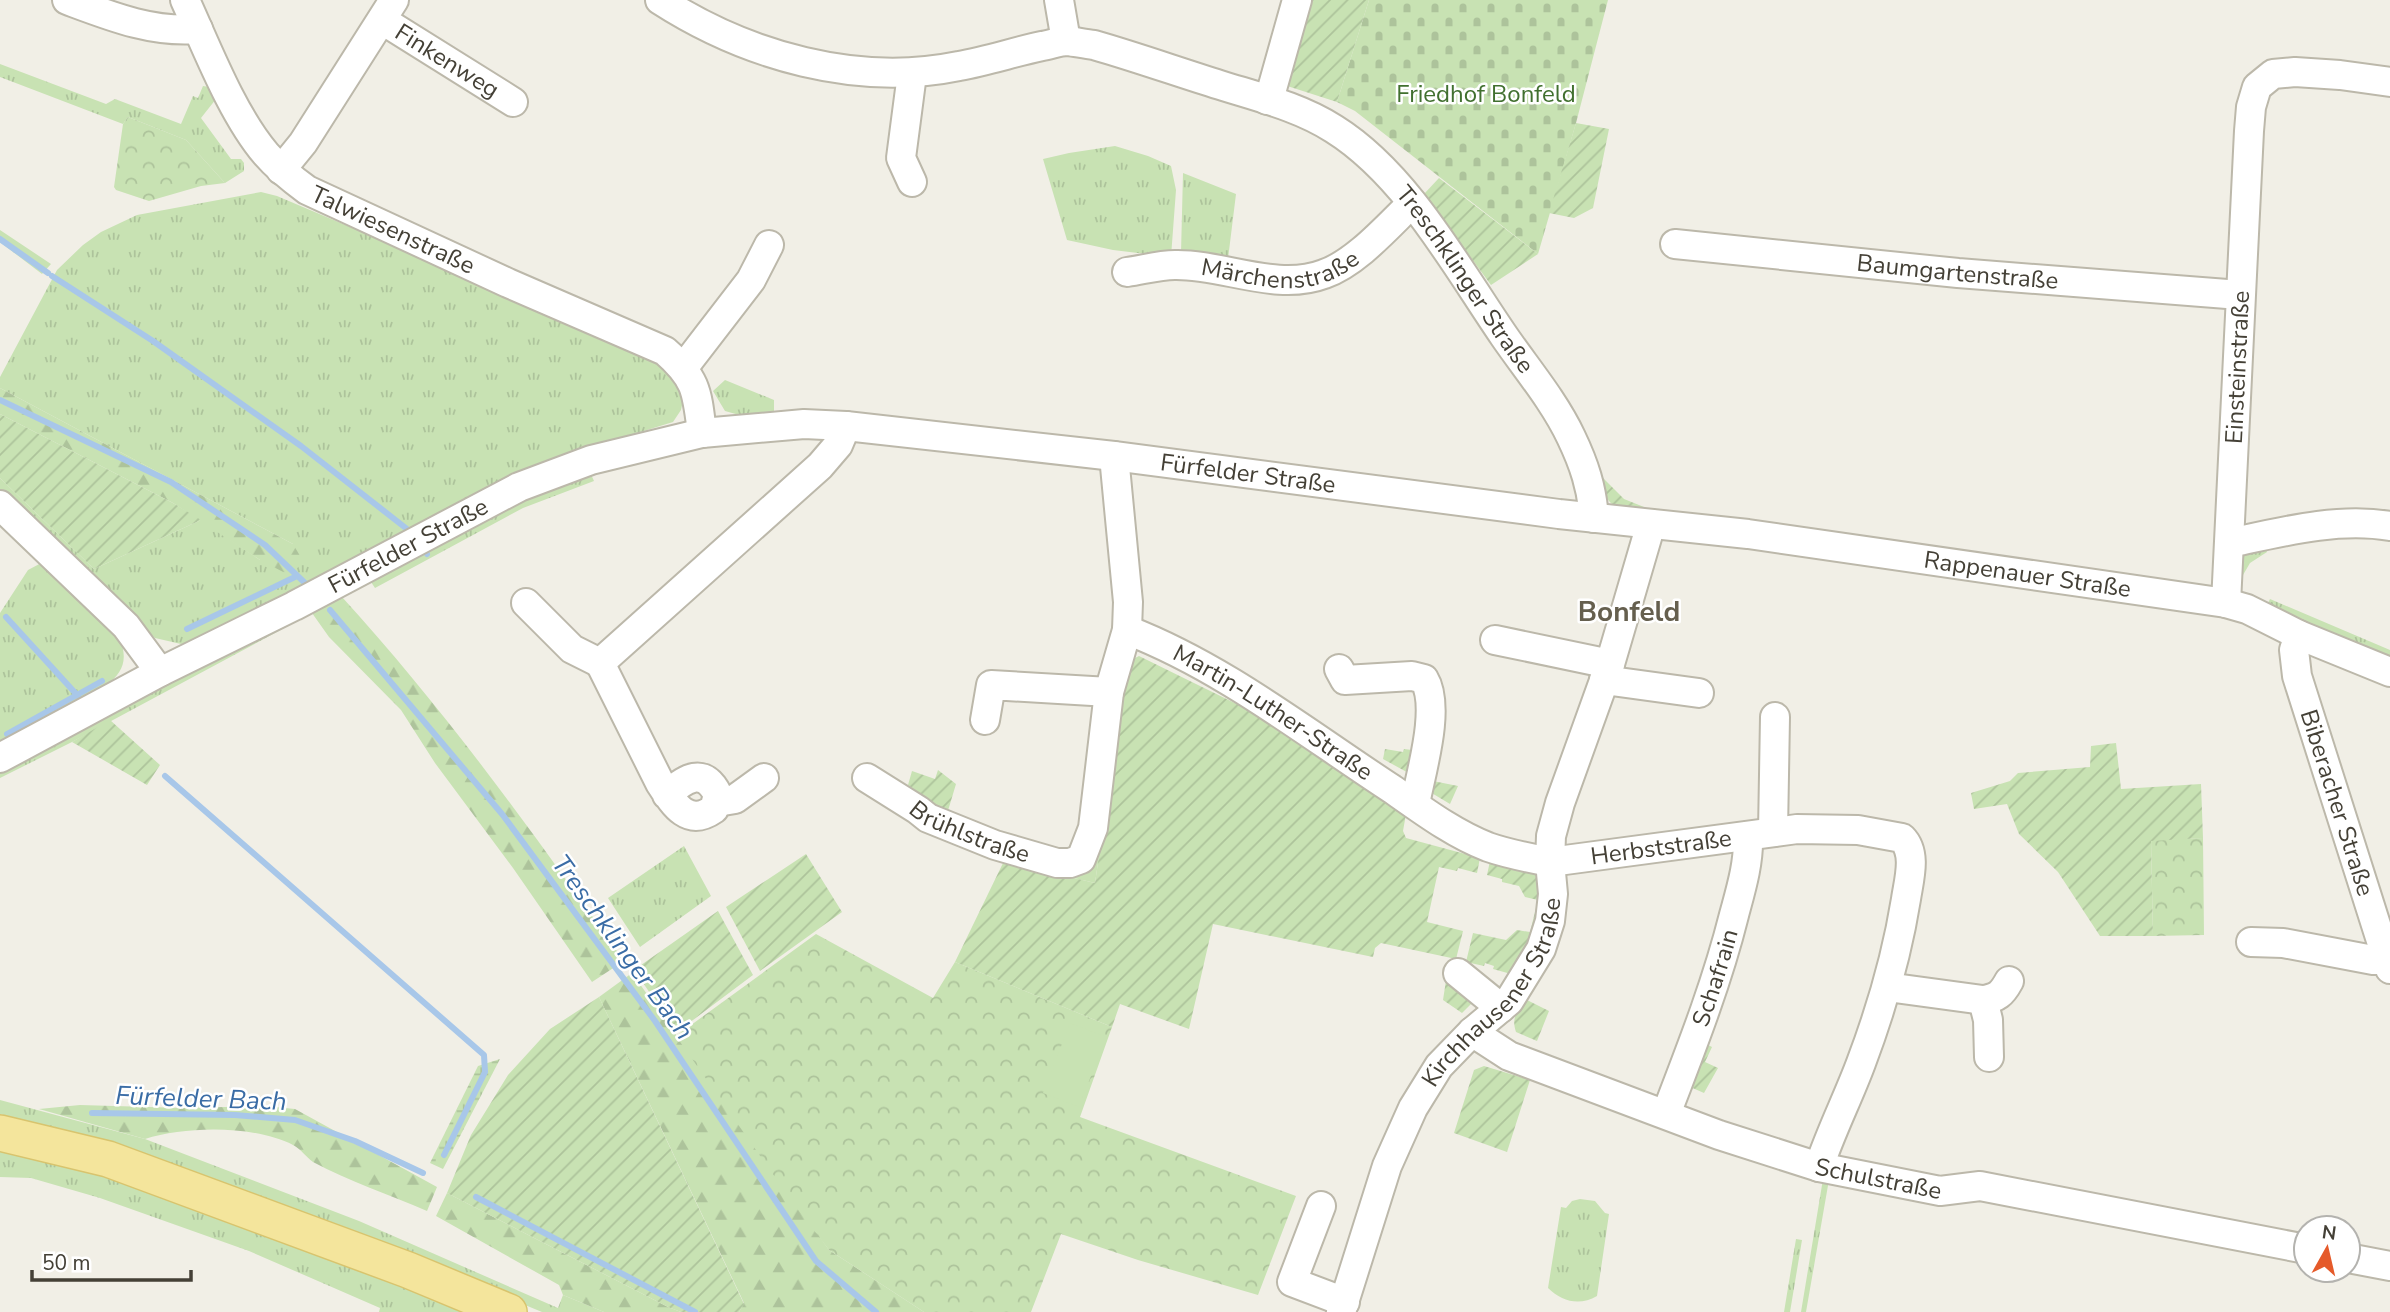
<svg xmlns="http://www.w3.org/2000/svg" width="2390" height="1312" viewBox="0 0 2390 1312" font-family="'Nunito Sans',sans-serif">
<defs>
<pattern id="grass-tufts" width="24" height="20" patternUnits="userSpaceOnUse" patternTransform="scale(1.75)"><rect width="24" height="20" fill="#c8e2b3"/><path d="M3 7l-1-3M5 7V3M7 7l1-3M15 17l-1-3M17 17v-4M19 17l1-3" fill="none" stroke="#adc39b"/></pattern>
<pattern id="forest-firs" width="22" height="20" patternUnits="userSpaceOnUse" patternTransform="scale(1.75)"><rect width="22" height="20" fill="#c8e2b3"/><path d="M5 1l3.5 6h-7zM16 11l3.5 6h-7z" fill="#adc39b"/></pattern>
<pattern id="wetland-marsh" width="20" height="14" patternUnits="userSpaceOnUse" patternTransform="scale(1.75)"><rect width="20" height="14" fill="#c8e2b3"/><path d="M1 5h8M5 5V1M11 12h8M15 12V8" fill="none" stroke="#adc39b"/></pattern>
<pattern id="cemetery-stones" width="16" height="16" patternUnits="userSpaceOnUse" patternTransform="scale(1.75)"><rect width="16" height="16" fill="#c8e2b3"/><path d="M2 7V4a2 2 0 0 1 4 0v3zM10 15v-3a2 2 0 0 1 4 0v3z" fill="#adc39b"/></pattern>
<pattern id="park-crowns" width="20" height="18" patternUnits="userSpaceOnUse" patternTransform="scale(1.75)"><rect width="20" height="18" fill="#c8e2b3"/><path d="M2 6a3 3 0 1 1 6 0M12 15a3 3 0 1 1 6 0" fill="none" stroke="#adc39b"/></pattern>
<pattern id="garden-furrows" width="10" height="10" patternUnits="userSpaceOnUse" patternTransform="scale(1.75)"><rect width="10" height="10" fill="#c8e2b3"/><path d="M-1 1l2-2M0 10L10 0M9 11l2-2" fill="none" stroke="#adc39b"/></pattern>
</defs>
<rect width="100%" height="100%" fill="#f1efe6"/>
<!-- grass -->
<path fill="url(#grass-tufts)" d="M0 64 106 104 115 99 181 124 193 96 198 98 203 86 209 87 216 99 201 118 231 159H241L244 163V171L225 183 186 140 128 117 123 124 0 77Z
M1115 146 1148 156 1171 166 1176 190 1171 257 1113 250 1067 240 1043 159 1069 153Z
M1183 173 1236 194 1228 259 1181 253Z
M261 192 277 196 501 291 674 369 684 396 681 410 673 422 608 442 194 642 181 644 155 638 0 489V478L94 569 201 520 260 560 293 544 0 388V377L57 270 83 245 101 232 137 215Z
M0 230 51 264 42 274 0 242Z
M725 380 774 400V415L750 418 725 411 713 391Z
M589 470 594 481 523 508 375 588 367 576 448 532Z
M2264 544 2267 552 2250 563 2243 575 2238 574C2241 553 2245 553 2264 544Z
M45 561 118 632C128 659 126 670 104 688L0 744V613L28 570Z
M338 590 342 597 72 742 0 778V767Z
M2270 599 2390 650V661L2266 607Z
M684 846 711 896 640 947 608 898Z
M1100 849 1095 883 1049 872Z
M0 1100 145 1139 359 1221 558 1308 563 1295 604 1312H542L351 1233 137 1153 0 1114Z
M0 1145 130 1181 476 1312H379L380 1308 249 1251 100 1198 31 1178 0 1177Z
M1824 1173 1830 1174 1806 1312H1801Z
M1580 1199 1595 1201 1605 1213 1609 1214 1597 1296C1580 1306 1562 1302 1548 1288L1561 1207 1566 1208 1572 1201Z
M1796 1239 1802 1240 1790 1312H1784Z"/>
<!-- forest -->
<path fill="url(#forest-firs)" d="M0 388 293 544 303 561 291 576 260 560 173 503 0 414Z
M342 597C446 711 535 835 624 961L592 982 513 868 435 763 401 710 329 637 312 613Z
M632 973 829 1250 924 1312H739L744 1303 599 997Z
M80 1105 183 1108 265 1106 295 1109 437 1187 427 1211C390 1195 349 1181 313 1162 306 1157 301 1149 293 1145 254 1125 186 1126 145 1139L39 1109Z
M447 1193 668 1307 681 1312H604L563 1295 559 1285 436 1216Z"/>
<!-- wetland -->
<path fill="url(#wetland-marsh)" d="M500 1059 443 1169 430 1163 478 1066Z"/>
<!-- cemetery -->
<path fill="url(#cemetery-stones)" d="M1369 0H1608L1576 123 1538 254 1355 111 1337 102Z"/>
<!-- park -->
<path fill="url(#park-crowns)" d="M128 117 186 140 225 183 201 186 149 201 116 190 114 187 123 124Z
M2203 838 2204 935 2153 936 2151 840Z
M816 934 933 998 955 962 1112 1027 1080 1117 1296 1196 1258 1295 1138 1260 1061 1234 1031 1312H924L829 1250 796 1207 676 1036Z"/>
<!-- garden -->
<path fill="url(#garden-furrows)" d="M1305 0H1369L1337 102 1281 84Z
M1576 123 1609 129 1593 208 1574 218 1549 213Z
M1439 178 1538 254 1491 285 1424 194Z
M0 414 173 503 201 520 94 569 0 478Z
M1603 478 1624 499 1644 507 1642 514C1614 509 1607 507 1601 479Z
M1139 656 1255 713 1406 814 1403 831 1406 838 1480 858 1477 873 1458 868 1457 871 1439 867 1427 922 1463 931 1456 959 1381 943 1375 948 1373 957 1213 924 1189 1029 1120 1004 1112 1027 955 962 1004 861 1095 883 1127 662Z
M110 720 160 765 147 785 72 742Z
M2116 743 2121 789 2201 784 2203 838 2151 841 2153 936H2100L2058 872 2019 834 2007 804 1974 809 1971 793 2010 781 2018 773 2090 767 2091 746Z
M1385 749 1403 752 1404 749 1420 751 1414 776 1383 759Z
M938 770 956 784 947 814 908 785 912 771 935 779Z
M1428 780 1458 786 1450 804 1425 789Z
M806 854 842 912 760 971 726 907Z
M1490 861 1537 872C1549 911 1531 942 1511 974L1493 969 1494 966 1485 963 1484 966 1466 962 1473 933 1506 940 1517 930 1530 932 1538 900 1525 897 1519 886 1502 882V879L1487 875Z
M718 911 753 975 677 1032 634 970Z
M1447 974 1471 999V1004L1462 1013 1443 1000Z
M599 997 744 1304 739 1312H681L668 1307 447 1193 471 1135 508 1075 550 1029Z
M1527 1000 1549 1011 1537 1041 1516 1032C1511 1016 1517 1013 1527 1000Z
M1704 1043 1712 1047 1705 1062 1718 1068 1704 1093 1688 1086Z
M1484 1066 1530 1080 1507 1152 1454 1133 1474 1070Z"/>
<!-- pitch -->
<path fill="#c8e2b3" d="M1070 1023 1106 1037 1079 1107 1043 1093Z"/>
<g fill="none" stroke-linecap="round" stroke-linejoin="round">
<!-- stream -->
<path stroke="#a8c7e9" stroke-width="6" d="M0 239 48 273
M52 276 153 341 301 446 407 529
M0 400 171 482 265 545 305 583
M426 552 427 554
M330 610 502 814 655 1021 816 1261 876 1312
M6 617 78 696
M187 629 297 576
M7 734 102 681
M165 776 484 1055 485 1072 444 1155
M92 1113 235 1115 295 1120 355 1141 423 1173
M476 1197 695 1312"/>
<defs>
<g id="minor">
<path d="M67 0C110 16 152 33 198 29"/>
<path id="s1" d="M185 0C207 48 232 114 266 154 278 168 292 179 307 190L508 283 665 351C697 379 697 392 702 433"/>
<path id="s2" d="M660 0C747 56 857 87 959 66 987 61 1014 52 1042 46 1050 45 1059 41 1068 41 1076 42 1085 44 1094 45 1136 57 1178 72 1220 85 1258 97 1300 107 1334 129 1406 174 1456 266 1504 336 1526 368 1554 401 1571 437 1584 464 1592 488 1594 518"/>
<path d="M1059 0 1066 41"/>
<path id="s3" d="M382 20 513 102"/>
<path d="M912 74 901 158 912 182"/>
<path d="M1267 100 1272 89 1297 0"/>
<path d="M281 170 303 143 394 0"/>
<path id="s4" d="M1675 244 1958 273 2240 295"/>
<path id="s5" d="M1127 272C1142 270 1159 265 1175 265 1223 264 1277 292 1324 274 1356 263 1388 226 1412 203"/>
<path d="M684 367 751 280 769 245"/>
<path d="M0 505 126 626 160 672"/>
<path d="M2230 543C2281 532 2338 517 2390 526"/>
<path d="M526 603 572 649 600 663 820 466 838 445 846 426"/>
<path id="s6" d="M2226 603 2249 131 2251 107 2257 87 2273 74 2295 72 2340 75 2390 82"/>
<path id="s7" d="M1127 630C1223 667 1306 733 1392 789 1422 810 1454 834 1488 847 1508 854 1529 858 1550 862L1797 829 1858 830 1902 838C1917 853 1909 879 1906 899 1897 955 1881 1010 1861 1063 1848 1098 1831 1131 1819 1167"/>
<path id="s8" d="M2299 635 2294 650 2297 676 2390 969"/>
<path d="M1495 640 1610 664"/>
<path d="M600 663 660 783C673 803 687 828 714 809L718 795C704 766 685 778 667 795"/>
<path d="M1339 669 1345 680 1412 676 1424 679C1441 707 1421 772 1415 804"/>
<path d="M1604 680 1699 693"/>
<path d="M985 720 991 685 1109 692"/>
<path id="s9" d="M0 758 160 672 294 606 519 487 591 460 702 433 804 424 846 426 1114 456 1559 514 1748 534 2226 603 2247 609 2299 635 2390 672"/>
<path id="s10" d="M867 778 918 810 928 818 995 845 1057 863H1070L1081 859 1093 828 1109 692 1127 630 1128 602 1114 456"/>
<path d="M717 802 735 799 764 778"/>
<path d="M1773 832 1775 717"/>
<path d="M2251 942 2283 943 2373 960H2387"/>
<path d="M1458 973 1501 1008"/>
<path d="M1887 987 1983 1000C1997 998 2002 994 2009 981"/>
<path d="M1983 1000 1988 1020 1989 1057"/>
<path id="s11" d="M1472 1032 1509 1056 1719 1135 1819 1167 1940 1191 1980 1186 2306 1249"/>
<path id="s12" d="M1666 1114C1691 1049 1717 983 1734 915 1741 889 1749 863 1748 836"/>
<path d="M1321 1206 1292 1282 1345 1302"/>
<path d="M2348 1258 2390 1266"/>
<path id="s13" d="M1341 1312 1387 1166 1413 1108 1439 1066 1472 1032 1509 1001 1541 949 1550 921 1553 894 1550 862 1551 836 1560 803 1610 664 1651 524"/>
</g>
<path id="major" d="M0 1133 108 1159 408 1270 509 1312"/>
</defs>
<!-- minor casing -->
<use href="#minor" stroke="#bcb8aa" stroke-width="32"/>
<!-- major casing -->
<use href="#major" stroke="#d8c46e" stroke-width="38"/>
<!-- minor -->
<use href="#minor" stroke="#fff" stroke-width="28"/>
<!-- major -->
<use href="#major" stroke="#f4e59c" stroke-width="35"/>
</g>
<g text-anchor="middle" stroke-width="5" stroke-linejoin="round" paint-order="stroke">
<!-- street labels -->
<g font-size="24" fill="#444036" stroke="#fff">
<text dy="8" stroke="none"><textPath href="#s3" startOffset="77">Finkenweg</textPath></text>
<text dy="8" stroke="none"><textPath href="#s1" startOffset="324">Talwiesenstraße</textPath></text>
<text dy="8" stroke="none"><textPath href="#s5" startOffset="156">Märchenstraße</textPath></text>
<text dy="8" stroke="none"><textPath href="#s4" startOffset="284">Baumgartenstraße</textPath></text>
<text dy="8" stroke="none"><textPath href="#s2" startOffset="908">Treschklinger Straße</textPath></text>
<text dy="8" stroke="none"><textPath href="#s6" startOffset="236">Einsteinstraße</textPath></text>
<text dy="8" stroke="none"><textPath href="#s9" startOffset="1326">Fürfelder Straße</textPath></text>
<text dy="8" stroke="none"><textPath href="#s9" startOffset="460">Fürfelder Straße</textPath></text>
<text dy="8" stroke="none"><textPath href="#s9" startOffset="2112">Rappenauer Straße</textPath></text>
<text dy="8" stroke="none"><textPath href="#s7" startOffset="168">Martin-Luther-Straße</textPath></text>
<text dy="8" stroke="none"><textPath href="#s8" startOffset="175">Biberacher Straße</textPath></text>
<text dy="8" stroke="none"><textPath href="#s10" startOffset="117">Brühlstraße</textPath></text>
<text dy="8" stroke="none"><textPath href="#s7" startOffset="598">Herbststraße</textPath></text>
<text dy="8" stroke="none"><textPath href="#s12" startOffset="145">Schafrain</textPath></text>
<text dy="8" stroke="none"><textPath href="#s13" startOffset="360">Kirchhausener Straße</textPath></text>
<text dy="8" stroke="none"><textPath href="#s11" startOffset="434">Schulstraße</textPath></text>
</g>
<!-- park labels -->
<g font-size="24" fill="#41702f" stroke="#fff">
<text x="1486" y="102">Friedhof Bonfeld</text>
</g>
<!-- water labels -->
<g font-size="26" font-style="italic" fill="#3a6ca5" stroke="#fff">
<text transform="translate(623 947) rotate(54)" y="9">Treschklinger Bach</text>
<text transform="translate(201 1098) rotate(2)" y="9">Fürfelder Bach</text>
</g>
<!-- quarter labels -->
<g font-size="28" font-weight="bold" fill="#655f4e" stroke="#fff">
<text x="1629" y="621">Bonfeld</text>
</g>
</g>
<!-- north arrow -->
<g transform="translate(2327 1249) rotate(8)"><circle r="33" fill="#ffffff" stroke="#b4b3af" stroke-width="2"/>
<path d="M0-5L12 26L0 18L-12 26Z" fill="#e55a2a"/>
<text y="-10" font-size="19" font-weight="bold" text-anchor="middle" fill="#444036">N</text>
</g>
<!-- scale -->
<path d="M32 1270v10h159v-10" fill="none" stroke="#444036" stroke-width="3.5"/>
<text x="42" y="1270" font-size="21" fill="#444036" stroke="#ffffff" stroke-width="5" paint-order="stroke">50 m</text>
</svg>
